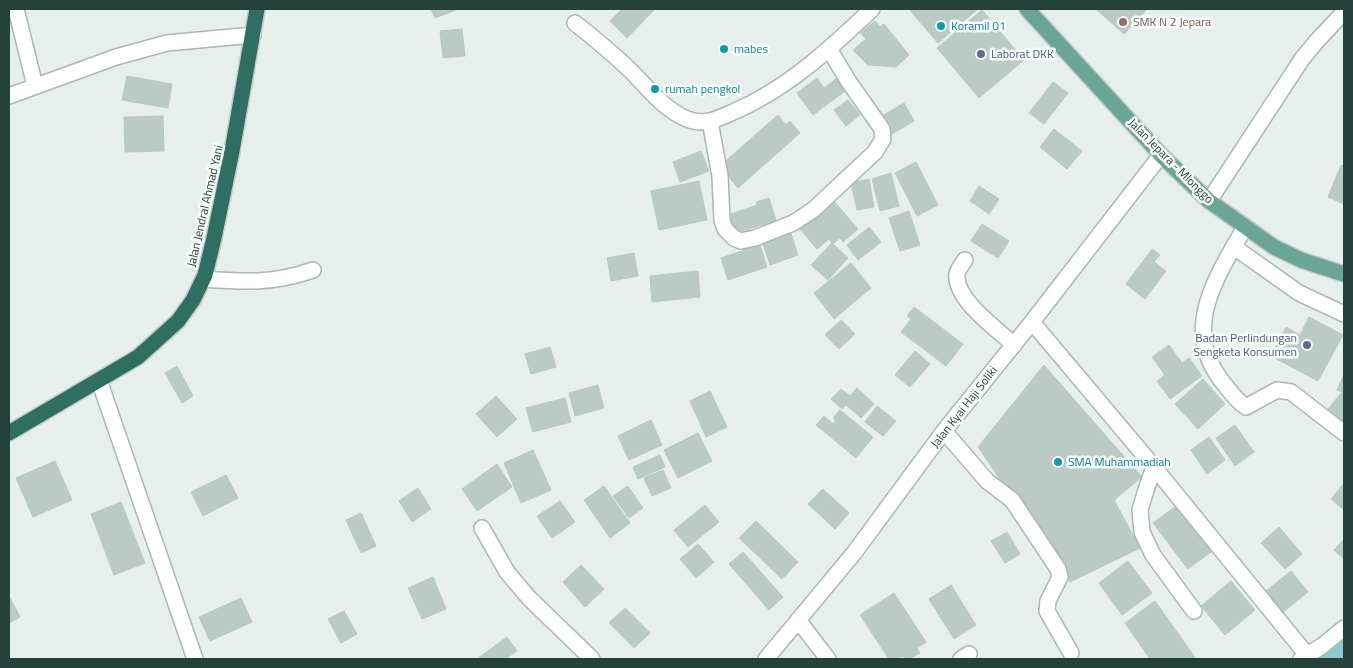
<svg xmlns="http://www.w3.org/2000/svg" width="1353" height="668" viewBox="0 0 1353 668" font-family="'Titillium Web',sans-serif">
<rect width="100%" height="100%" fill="#e6efeb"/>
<!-- water -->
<path fill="#8ec9d4" d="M1344 633V659H1301Z"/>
<!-- building -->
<path fill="#bbcac4" stroke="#b8c9c2" d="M431 9H456V10L435 18Z
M622 9H653L654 10 627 38 610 21Z
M909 9H978L938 43Z
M1096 9H1147L1124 34Z
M982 10 1024 60 979 98 937 48Z
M875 21 880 27 884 24 909 55 896 67 868 65 853 50 866 39 860 33Z
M462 29 465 56 443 58 440 31Z
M127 76 172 84 168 108 122 100Z
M817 78 824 88 837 78 845 91 813 115 797 93Z
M1053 82 1068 93 1044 124 1029 113Z
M848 100 860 115 846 126 834 110Z
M904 103 914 121 892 134 882 116Z
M778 115 786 125 790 121 800 133 738 188 720 166Z
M163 116 164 151 125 152 124 117Z
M1054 129 1082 151 1067 169 1040 147Z
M701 151 709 171 680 182 673 162Z
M916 162 938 205 917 216 895 173Z
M1341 165 1344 166V204L1328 197Z
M891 173 899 206 880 211 872 179Z
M869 179 874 207 857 210 851 183Z
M699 181 707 220 659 230 651 191Z
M979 186 999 199 989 214 970 201Z
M769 198 778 227 766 231 756 202Z
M832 199 858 229 843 242 840 238 833 244 829 239 817 249 799 228Z
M757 205 764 224 734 234 728 215Z
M909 211 920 245 900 251 889 218Z
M982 224 1009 241 998 258 971 241Z
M869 227 881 242 858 260 847 245Z
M789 228 798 255 770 265 761 238Z
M832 243 848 258 828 280 811 265Z
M760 245 767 267 728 280 721 258Z
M1152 249 1160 255 1154 262 1166 271 1145 299 1126 284Z
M634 253 638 276 611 281 607 258Z
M851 263 871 288 834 319 814 293Z
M698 271 700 297 652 302 650 276Z
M914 307 963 344 946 366 901 332 911 319 907 316Z
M1309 317 1343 335 1318 381 1271 356 1286 327 1300 335Z
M841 320 855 334 839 349 825 335Z
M1169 345 1182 363 1189 358 1202 376 1170 399 1157 381 1165 375 1152 357Z
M550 347 556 367 531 374 525 354Z
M915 351 930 364 910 387 895 375Z
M1044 365 1142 477 1114 500 1140 548 1070 582 978 447Z
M177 366 193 396 182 403 165 373Z
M1344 374V393L1337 390Z
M1203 379 1225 404 1198 429 1175 404Z
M598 385 604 408 575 416 569 393Z
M857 388 874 404 861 418 846 405 842 409 831 399 841 389 850 396Z
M710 391 727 427 706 437 690 401Z
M1341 393 1344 395V429L1325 413Z
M496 396 517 419 497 437 476 414Z
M565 398 571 422 533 432 526 408Z
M877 406 896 421 883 436 865 422Z
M840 410 873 437 856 458 816 425 824 416 833 424 836 420 833 418Z
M651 420 662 445 629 460 618 436Z
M1235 425 1254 452 1235 466 1216 438Z
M698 433 712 461 678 478 664 450Z
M1209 437 1225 460 1207 474 1191 450Z
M533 450 551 490 521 503 504 463Z
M660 455 665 467 638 479 633 467Z
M55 461 72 500 33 517 16 478Z
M497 464 512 487 477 511 462 489Z
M663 470 671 488 652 496 644 478Z
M226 475 238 498 203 516 191 492Z
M1344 483V510L1331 499Z
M604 486 630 523 610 538 584 500Z
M628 486 643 508 629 518 613 496Z
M418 488 431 509 412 522 399 501Z
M823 489 849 513 835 529 808 504Z
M560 501 575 522 552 538 537 516Z
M121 502 145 563 114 575 91 514Z
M1180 503 1215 549 1188 569 1153 523Z
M705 505 719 522 688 547 674 530Z
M361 513 376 546 361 553 346 520Z
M756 521 798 562 782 579 739 538Z
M1279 527 1302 554 1285 569 1261 543Z
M1007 532 1020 554 1005 563 991 541Z
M1344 539V559L1334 550Z
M698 544 714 562 696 578 680 559Z
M743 552 783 597 769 610 729 564Z
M1128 561 1152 593 1122 615 1099 583Z
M581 565 604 589 585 607 563 582Z
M1291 571 1308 592 1283 612 1266 591Z
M433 577 446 609 422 619 408 588Z
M1231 581 1255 610 1225 635 1201 606Z
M951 585 976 625 954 639 929 599Z
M894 593 926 642 917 648 920 653 909 659H905L903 656 899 659H889L860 615Z
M9 596 20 617 9 623Z
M241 598 252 622 210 641 199 617Z
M1155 601 1196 659H1150L1125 623Z
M625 608 650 633 634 648 609 623Z
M344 611 357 634 341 643 328 619Z
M507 637 517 651 505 659H477Z"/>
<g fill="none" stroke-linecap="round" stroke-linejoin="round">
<defs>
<path id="minor" d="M16 9 35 86
M575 23C594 38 612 53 630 70 647 87 663 109 687 119 703 126 718 119 733 112 787 89 830 49 872 9
M9 96 116 57 167 43 253 35
M710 121 720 176 722 220 725 229 734 238 741 241 755 238 793 223 813 210 875 152 883 139 882 129 849 82 829 49
M1209 201 1302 59 1316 42 1344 12
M1245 227C1216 278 1179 331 1225 385 1232 394 1237 401 1246 407L1277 390 1291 392 1344 433
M1234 247 1299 293 1344 314
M965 260C962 264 958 269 957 274 954 299 997 329 1014 345
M203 279C245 282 273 284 313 270
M1032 322 1154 467 1307 655
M99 380 195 659
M944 431 987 481 1012 500 1058 569 1060 577 1048 601 1047 611 1071 653
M1154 467 1146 490 1140 510 1142 532 1153 555 1194 611
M482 528 507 572 529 598 592 659
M798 620 828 659
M766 659 854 553 944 431 1032 322 1161 155
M961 659 969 654
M1301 659 1322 646 1344 628"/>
<path id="major" d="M1027 9 1161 155 1209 201 1274 247 1301 260 1344 274"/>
<path id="highway" d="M9 433 138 357 178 321 193 300 205 275 214 238 232 151 257 9"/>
</defs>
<!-- minor casing -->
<use href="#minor" stroke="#a8b8b2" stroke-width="18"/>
<!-- major casing -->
<use href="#major" stroke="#c2cac8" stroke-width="18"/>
<!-- highway casing -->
<use href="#highway" stroke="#c2cac8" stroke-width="18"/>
<!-- minor -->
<use href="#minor" stroke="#fff" stroke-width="15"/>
<!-- major -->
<use href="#major" stroke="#6aa596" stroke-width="15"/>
<!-- highway -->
<use href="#highway" stroke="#2f6f62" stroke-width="15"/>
</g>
<!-- markers -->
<circle fill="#8d6e63" stroke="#f7fbf9" stroke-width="2" cx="1123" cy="22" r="5"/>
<g fill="#0f9aa8" stroke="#f7fbf9" stroke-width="2">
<circle cx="941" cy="26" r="5"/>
<circle cx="724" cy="49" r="5"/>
<circle cx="655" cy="89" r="5"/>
<circle cx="1058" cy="462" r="5"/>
</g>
<g fill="#5c6f8a" stroke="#f7fbf9" stroke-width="2">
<circle cx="981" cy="54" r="5"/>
<circle cx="1307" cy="345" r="5"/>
</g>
<g text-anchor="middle" stroke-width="5" stroke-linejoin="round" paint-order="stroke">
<!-- education labels -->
<g font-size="12" fill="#785e54" stroke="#f7fbf9" text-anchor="start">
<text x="1133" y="26">SMK N 2 Jepara</text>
</g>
<!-- culture labels -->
<g font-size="12" fill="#0d838f" stroke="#f7fbf9" text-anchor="start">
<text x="951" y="30">Koramil 01</text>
<text x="734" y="53">mabes</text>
<text x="665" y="93">rumah pengkol</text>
<text x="1068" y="466">SMA Muhammadiah</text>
</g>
<!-- service labels -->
<g font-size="12" fill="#4e5e75" stroke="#f7fbf9" text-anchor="start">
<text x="991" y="58">Laborat DKK</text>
<text x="1297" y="342" text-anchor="end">Badan Perlindungan<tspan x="1297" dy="14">Sengketa Konsumen</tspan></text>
</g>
<!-- street labels -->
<g font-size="12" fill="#24423a" stroke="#f7fbf9">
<text transform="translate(1171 161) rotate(45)" y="4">Jalan Jepara - Mlonggo</text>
<text transform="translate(205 206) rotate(-77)" y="4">Jalan Jendral Ahmad Yani</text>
<text transform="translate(964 407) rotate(-52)" y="4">Jalan Kyai Haji Soliki</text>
</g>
</g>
<!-- border -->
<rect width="1353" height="668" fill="none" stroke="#24423a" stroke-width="20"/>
</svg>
